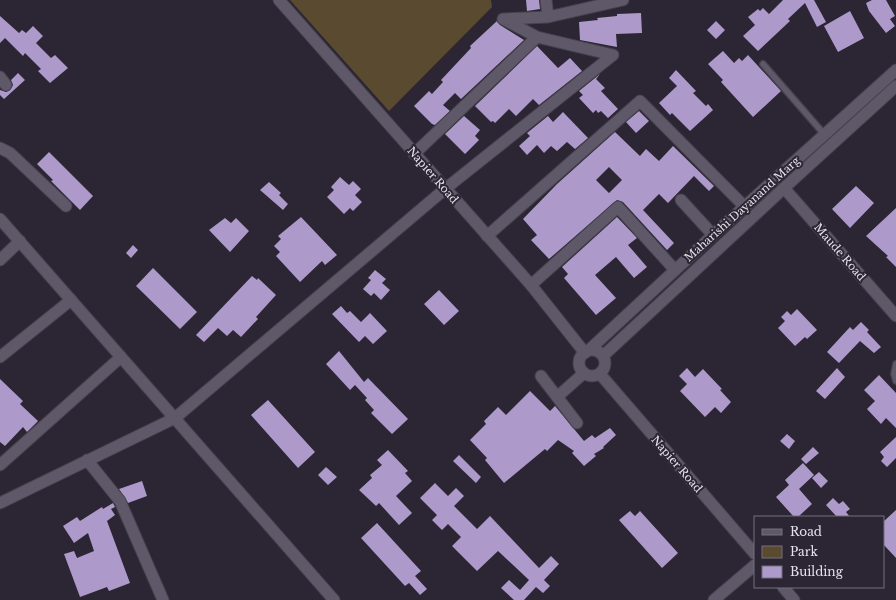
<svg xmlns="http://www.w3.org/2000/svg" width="896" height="600" viewBox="0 0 896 600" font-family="'Libre Baskerville',serif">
<rect width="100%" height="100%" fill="#2b2534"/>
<!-- park -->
<path fill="#5a4a2f" d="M290 0H491L492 7 389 111Z"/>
<!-- building -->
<path fill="#ad99ca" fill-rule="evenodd" d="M526 0H539L540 9 527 11Z
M783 0H814L826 22 817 27 805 3 788 19 790 21 758 51 743 36 755 25 748 17 758 9 760 11 763 8 769 14Z
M872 0H886L895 16 890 19 895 26 886 33 869 11 866 3Z
M850 11 864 38 838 52 824 26Z
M641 13 642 33 616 34 617 47 580 40 579 22 598 20 597 18 617 16V14Z
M0 16 19 33 22 30 26 33 33 26 43 36 36 43 51 58 55 55 68 68 50 83 38 71 41 69 25 53 23 56 5 38 0 43Z
M497 21 500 25 524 40 461 99 455 93 443 105 450 111 435 125 432 124 414 106 429 91 432 94 443 82 441 80 471 48 470 46Z
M716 21 725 30 716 39 707 30Z
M537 46 558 68 570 58 582 71 539 105 533 99 516 116 509 109 495 123 493 121 491 122 475 106Z
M723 51 734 63 739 58 742 61 748 55 781 91 753 117 721 82 723 80 708 64Z
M676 70 696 91 693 93 706 106 708 104 713 110 690 131 672 113 670 115 659 103 677 86 669 78Z
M18 73 25 80 4 99 0 95V90L6 92 10 90 13 85 11 80Z
M600 74 596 79 605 88 601 91 618 109 608 118 601 111 598 113 596 110 593 113 579 98 583 95 579 91Z
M639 111 649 121 636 133 626 122Z
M563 112 588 138 575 149 567 142 557 151 551 146 544 153 537 145 527 155 519 146 530 136 527 133 548 116 553 122Z
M464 116 480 130 475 136 479 140 465 154 445 134Z
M615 132 640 156 646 149 659 161 673 146 714 186 709 191 694 176 668 203 659 194 643 210 674 243 667 250 623 202 617 200 549 259 531 240 537 235 523 219 557 184ZM609 167 622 180 609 193 596 180Z
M49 152 93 196 80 210 51 181 53 180 37 164Z
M340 177 349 185 353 181 361 189 355 195 362 202 353 211 350 208 344 214 327 197 334 190 331 187Z
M269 182 281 193 279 195 288 204 283 210 260 190Z
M856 186 874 203 850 228 832 209Z
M896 208V267L886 257 888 256 866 236Z
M301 217 337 255 325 265 322 261 300 282 276 256 280 252 274 246 281 239 278 236Z
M617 217 637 238 628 245 647 267 634 278 616 257 595 275 616 298 596 315 564 278 568 274 562 267Z
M225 218 231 223 236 218 249 231 230 252 209 230Z
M133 245 138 250 131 258 126 253Z
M153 268 197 312 180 329 136 286Z
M375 270 386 279 382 283 390 290 381 300 374 293 371 296 363 289 371 280 368 278Z
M252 276 257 280 258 278 276 295 256 317 258 319 241 337 233 330 227 336 218 328 204 342 196 335Z
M439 290 459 311 444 325 424 304Z
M341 306 347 313 350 311 361 322 370 313 387 331 373 344 365 336 359 342 332 314Z
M797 309 817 330 807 339 805 337 795 346 778 328 785 321 781 317 787 311 791 315Z
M861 322 869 330 867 332 881 347 874 353 860 341 839 363 827 352 850 327 853 330Z
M339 351 364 382 368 378 408 419 392 434 371 413 374 410 365 400 367 398 355 385 350 390 326 364Z
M687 368 695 377 703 369 722 389 720 390 731 402 721 413 715 407 705 417 680 391 687 384 679 376Z
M837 368 845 377 825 399 816 391Z
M879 375 896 393V428L886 418 881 424 867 409 875 401 864 390Z
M0 379 23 401 20 404 38 421 27 432 23 427 5 446 0 442Z
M530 391 550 411 555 406 584 441 592 435 595 438 610 428 616 435 603 447 604 448 594 454 596 456 584 466 572 453 574 451 558 440 547 451 545 449 504 483 485 460 487 458 470 440 486 424 484 421 498 407 506 415Z
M268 400 315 452 298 468 251 415Z
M787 434 795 441 789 449 780 441Z
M896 437V458L887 467 881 461 884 457 880 452Z
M813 447 819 453 806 464 801 459Z
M388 450 408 471 405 473 412 481 396 496 412 513 399 525 379 503 376 506 359 490 372 478 370 475 382 465 377 460Z
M459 455 481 477 476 483 453 461Z
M803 463 814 475 799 489 812 504 798 517H794L776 497 789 485 785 480Z
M326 467 337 477 328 485 318 475Z
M819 472 828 481 821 488 812 478Z
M142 481 147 496 128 503 119 489Z
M435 483 448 496 456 488 464 496 454 506 477 529 490 516 539 568 551 556 559 564 544 580 550 586 543 593 536 587 524 600H514L501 588 509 580 520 590 529 580 498 551 477 571 452 546 461 537 448 524 442 530 432 520 437 515 420 498Z
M833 498 839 504 843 501 850 509 846 512 850 517H837L826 505Z
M113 503 115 507 111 509 115 515 107 521 130 583 109 591 107 587 80 597 64 554 74 551 77 558 94 551 88 533 74 543 63 526 77 517 80 521 102 507 103 509Z
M896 510V558L883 544V522Z
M630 511 635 516 640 511 678 553 662 568 619 520Z
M377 523 421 571 415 576 427 589 420 595 409 583 405 586 361 538Z"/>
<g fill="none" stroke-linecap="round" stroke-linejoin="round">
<defs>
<path id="service" d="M763 64 824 134
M896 364 894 374 896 381"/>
<path id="minor" d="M546 0 548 17
M613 55 537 37 503 19 548 17 623 0
M0 77 6 85
M0 148 10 153 66 206
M414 154 537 37
M784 188 896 316
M681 200 713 235
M487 236 640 101 744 206
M0 260 20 241
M531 285 618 207 675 270
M0 357 71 300
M541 376 577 423
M557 397 584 373
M87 460 120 501 163 600
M0 465 121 357
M0 503 175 418 445 189 613 55
M714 600 755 565"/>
<path id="tertiary" d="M279 0 531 285 585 353
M0 219 334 600
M589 350 713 235 896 70
M579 363a13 13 0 1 1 26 0a13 13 0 1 1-26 0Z
M603 356 784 188 896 86
M600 374 755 554
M783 587 794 600"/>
</defs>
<!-- service casing -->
<use href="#service" stroke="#46414d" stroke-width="8"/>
<!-- minor casing -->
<use href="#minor" stroke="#46414d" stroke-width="13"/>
<!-- tertiary casing -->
<use href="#tertiary" stroke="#46414d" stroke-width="13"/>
<!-- service -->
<use href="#service" stroke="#5f5869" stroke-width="5.5"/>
<!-- minor -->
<use href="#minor" stroke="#5f5869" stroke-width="11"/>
<!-- tertiary -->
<use href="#tertiary" stroke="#5f5869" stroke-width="11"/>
</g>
<g text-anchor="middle" stroke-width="4" stroke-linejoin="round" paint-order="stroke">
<!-- street labels -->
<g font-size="11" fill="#e5e1eb" stroke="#2b2534">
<text transform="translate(433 175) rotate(49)" y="4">Napier Road</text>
<text transform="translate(742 209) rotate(-42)" y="4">Maharishi Dayanand Marg</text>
<text transform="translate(840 252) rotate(49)" y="4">Maude Road</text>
<text transform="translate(677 464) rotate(49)" y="4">Napier Road</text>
</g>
</g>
<!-- legend -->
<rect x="754" y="516" width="130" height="72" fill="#2b2534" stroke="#75707d"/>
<rect x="762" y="529" width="20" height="6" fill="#5f5869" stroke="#75707d"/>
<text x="790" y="536" font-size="12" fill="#e5e1eb">Road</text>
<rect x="762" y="546" width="20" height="12" fill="#5a4a2f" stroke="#75707d"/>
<text x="790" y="556" font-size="12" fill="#e5e1eb">Park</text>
<rect x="762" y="566" width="20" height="12" fill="#ad99ca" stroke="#75707d"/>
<text x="790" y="576" font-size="12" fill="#e5e1eb">Building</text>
</svg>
